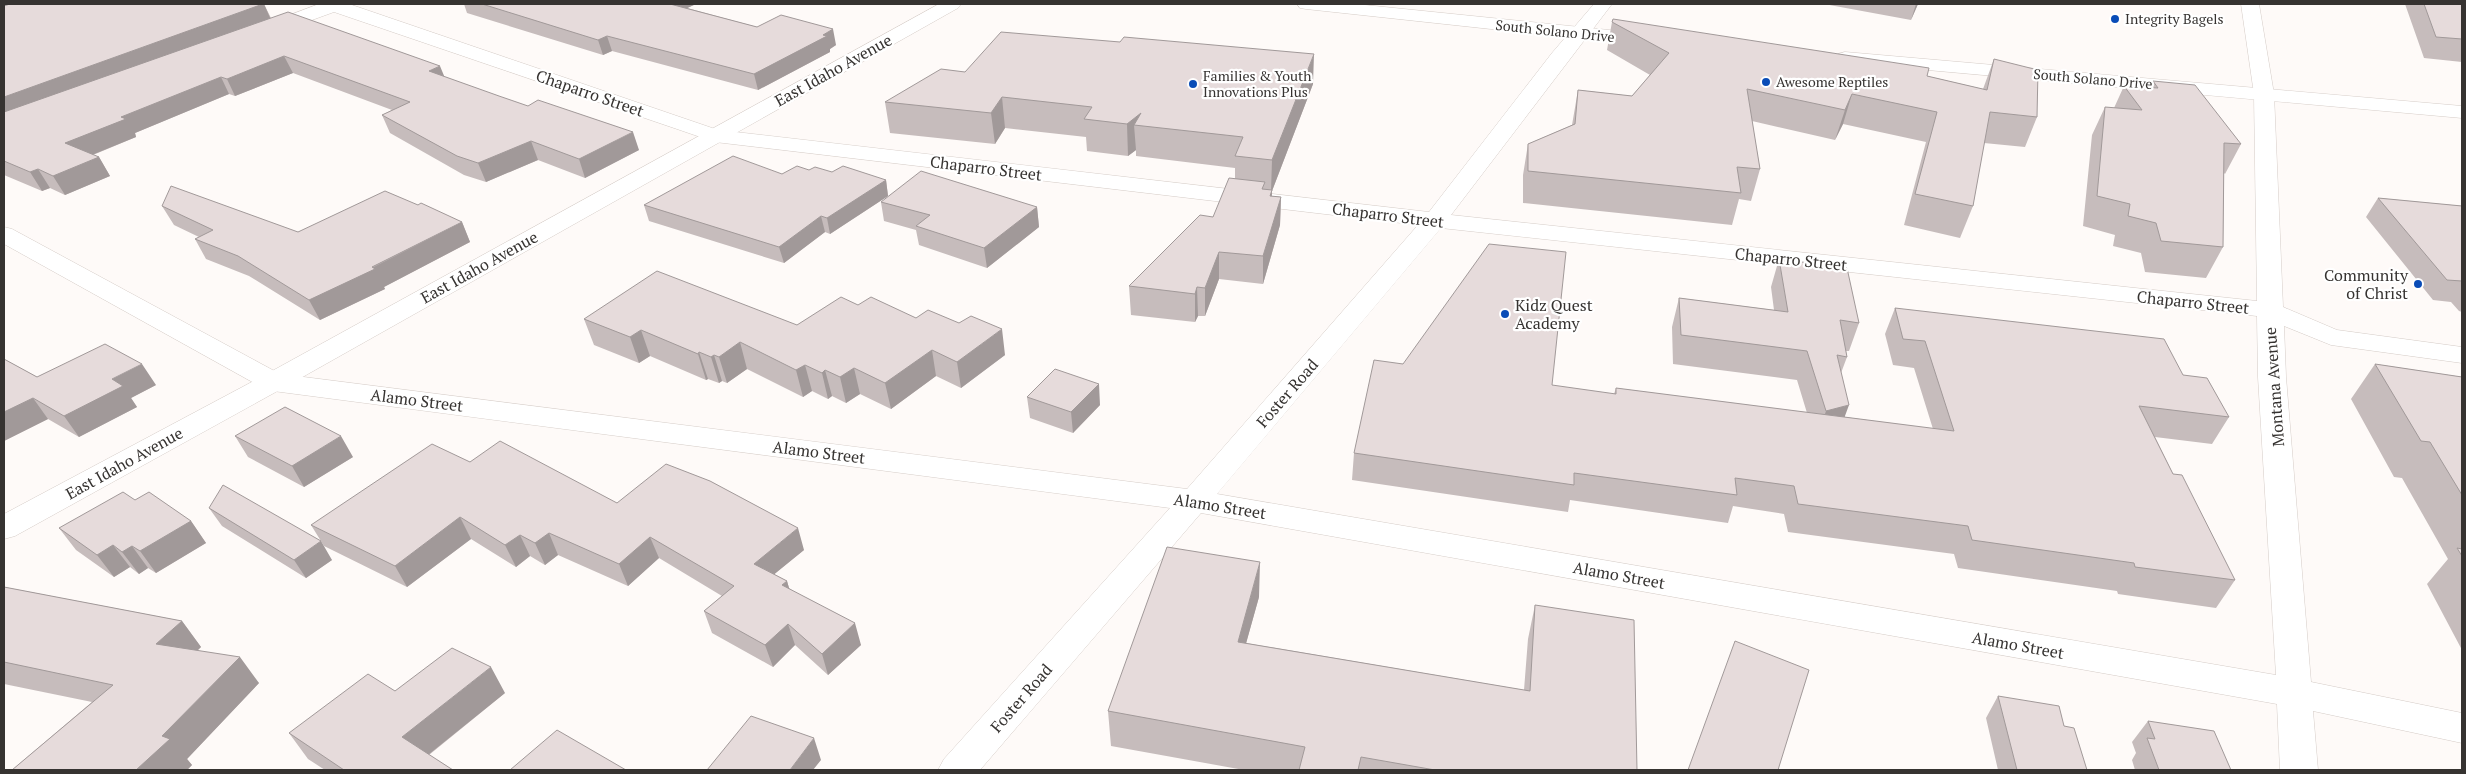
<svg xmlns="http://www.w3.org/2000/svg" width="2466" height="774" viewBox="0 0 2466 774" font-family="'PT Serif',serif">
<rect width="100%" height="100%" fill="#fefaf8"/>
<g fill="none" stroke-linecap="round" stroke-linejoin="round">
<defs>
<path id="street" d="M319 4H349L718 130 1429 212 1552 53 1594 4H1612L1451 215 2257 301 2254 94 2241 4H2259L2274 94 2283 307 2337 330 2462 347V363L2331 345 2284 326 2286 377 2311 682 2462 713V743L2313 711 2318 770H2280L2277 704 1201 513 980 770H938L944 759 1170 508 273 391 263 388 4 244V227L12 229 280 374 1187 489 1418 225 715 142 334 12 268 36 261 34 259 30 261 26ZM1441 228 2257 316 2258 377 2276 675 1217 494Z"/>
<path id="secondary" d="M939 4H961L958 8 283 388 15 536 4 539V514L263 376Z
M1297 4H1355L1648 34 1655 36 1657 40 1655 44 1648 46 1306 9 1300 8Z
M1845 52 2462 106V118L1838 62 1835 58 1838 54Z"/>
</defs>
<!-- street casing -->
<use href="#street" stroke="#d5ccc7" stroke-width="1"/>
<!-- secondary casing -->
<use href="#secondary" stroke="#d5ccc7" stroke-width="1"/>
<!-- street -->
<use href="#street" fill="#fff" fill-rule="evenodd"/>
<!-- secondary -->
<use href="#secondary" fill="#fff" fill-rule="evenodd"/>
</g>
<!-- wall -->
<path fill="#c6bcbc" d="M10 4H264L271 18 445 77 639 150 585 178 538 160 486 182 464 175 390 133 382 115 392 110 293 73 235 96 229 94 135 133 136 137 93 155 99 157 110 176 65 195 50 188 42 191 4 175V6Z
M464 4H696L687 8 757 27 836 45 830 49V52L758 90 612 51 603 55 467 13Z
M1824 4H1918L1911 20Z
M2405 4H2462V62L2424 58Z
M1612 22 1927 76 1983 89 1994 59 2037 117 2025 147 1984 143 1973 206 1960 238 1904 225 1926 142 1843 124 1835 140 1752 121 1760 169 1751 201 1739 199 1732 225 1523 203V175L1528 144 1572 125 1578 90 1632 96 1650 75 1607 50Z
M965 72 1313 84 1272 191V196L1281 197 1280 225 1263 284 1219 279 1205 316H1198L1195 322 1131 315 1129 286 1213 217 1235 179V168L1136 156V150L1128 156 1087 151 1086 137 1005 128 995 144 890 133 885 102Z
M2153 81 2241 144 2225 174 2224 173 2223 247 2206 278 2145 272 2141 253 2113 246 2115 235 2083 226 2092 135 2105 107 2114 108 2124 86 2150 88Z
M809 170 832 172 886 180 888 196 830 234 825 232 784 263 649 221 644 205 782 174Z
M2378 198 2462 206V312L2459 311 2451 302 2433 300 2366 217Z
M881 202 1037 207 1039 227 987 268 919 245 916 230 884 221Z
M418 205 462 222 470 242 384 287 385 289 320 320 249 276 206 259 195 239 199 237 174 225 162 206 298 232Z
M1779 259 1859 323 1849 351H1846L1847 357 1841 373 1845 417 1933 429 1914 368 1893 365 1885 334 1895 308 2183 375 2229 417 2212 444 2155 437 2173 474 2235 580 2216 608 2118 594 2117 591 1958 568 1954 554 1788 532 1784 514 1733 506 1728 523 1570 500 1568 512 1352 480 1354 453 1614 394 1616 388 1807 413 1797 380 1673 364 1672 327 1679 298 1774 310 1771 287Z
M858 305 1005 355 961 388 936 376 891 409 860 394 846 403 832 396 828 399 812 391 803 397 747 369 727 383 722 381 719 383 708 379 706 380 650 356 639 363 594 345 584 319 797 325Z
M4 359 37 377 156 385 131 398 137 407 79 437 48 419 4 441Z
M2375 364 2462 377V650L2427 584 2448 559 2402 478 2394 477 2351 399Z
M1027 397 1100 405 1073 433 1030 418Z
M235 436 353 457 304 487 248 457Z
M470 462 617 503 804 550 774 574 787 581 789 588 861 645 828 675 795 645 773 667 712 633 704 611 722 596 659 558 628 586 558 555 545 565 530 556 516 567 471 539 407 587 324 546 311 525Z
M135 500 191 521 206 543 156 573 148 568 139 574 130 567 114 577 76 550 59 528Z
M209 508 332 560 306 578 222 526Z
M4 587 182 621 201 647 198 650 259 683 187 759 192 765 187 770H12L92 702 4 684Z
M1259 597 1246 643 1524 690 1528 639 1535 605 1637 770H1244L1111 746 1108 711Z
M505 693 429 755 453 770H325L308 759 289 733Z
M1998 696 2064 726 2087 770H1998L1986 718Z
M2148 721 2231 770H2135L2132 760 2136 753 2132 742Z"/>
<!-- shaded-wall -->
<path fill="#a19999" d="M263 4H264L271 20 4 118V97Z
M664 4H696L668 17Z
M1916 4H1918L1911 20Z
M833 29 836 45 830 49V52L758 90 754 74Z
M607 36 612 51 603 55 598 40Z
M1314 54 1313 84 1272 191 1271 217 1270 196 1271 192 1272 160Z
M284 56 293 73 235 96 227 79Z
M440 66 447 83 429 71Z
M221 77 229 94 135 133 136 137 77 161 65 143 121 117Z
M1852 94 1843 124 1835 140 1845 110Z
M1002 97 1005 128 995 144 991 113Z
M1141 113 1134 125 1136 150 1128 156 1127 124Z
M633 132 639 150 585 178 579 159Z
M531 141 538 160 486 182 478 163Z
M99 157 110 176 65 195 53 176Z
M38 169 50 188 42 191 30 172Z
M886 180 888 196 830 234 827 218Z
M1281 197 1280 225 1263 284V256Z
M1037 207 1039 227 987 268 984 248Z
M821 216 825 232 784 263 779 247Z
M462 222 470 242 384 287 385 289 320 320 309 300Z
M1219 252V279L1205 316V288Z
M1197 287 1198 316 1195 322V294Z
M1002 329 1005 355 961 388 957 362Z
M641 330 650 356 639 363 630 337Z
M740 342 747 369 727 383 719 357Z
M932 350 936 376 891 409 885 383Z
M699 352 708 379 706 380 698 354Z
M714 355 722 381 719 383 711 357Z
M142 364 156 385 131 398 137 407 79 437 64 416 112 379Z
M805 365 812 391 803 397 796 370Z
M854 368 860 394 846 403 840 377Z
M825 370 832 396 828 399 822 373Z
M1099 384 1100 405 1073 433 1071 412Z
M33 398 48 419 4 441V412Z
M1849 405 1838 435 1816 441 1826 411Z
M341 436 353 457 304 487 292 466Z
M460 517 471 539 407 587 395 566Z
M191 521 206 543 156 573 140 551Z
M798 528 804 550 761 585 754 564Z
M549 533 558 555 545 565 535 543Z
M520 535 530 556 516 567 505 545Z
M650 537 659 558 628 586 619 564Z
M321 541 332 560 306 578 294 560Z
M113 545 130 567 114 577 97 555Z
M132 546 148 568 139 574 122 552Z
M1260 562 1259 597 1237 676 1238 642Z
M787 581 793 602 782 585Z
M182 621 201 647 176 671 156 644Z
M855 623 861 645 828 675 822 654Z
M788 624 795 645 773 667 765 645Z
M240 657 259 683 187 759 192 765 187 770H136L162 736Z
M491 667 505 693 418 763 402 737Z
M814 738 821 760 813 770H790Z"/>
<!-- building -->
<path fill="#e6dbdb" stroke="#a19999" d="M10 4H263L4 97V6Z
M482 4H670L757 27 781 15 833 29 823 35 827 36 754 74 607 36 598 40Z
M2424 4H2462V39L2436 37Z
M288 12 440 66 429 71 499 96 528 106 538 100 633 132 579 159 531 141 478 163 457 156 382 115 410 102 284 56 227 79 221 77 121 117 126 119 65 143 99 157 53 176 38 169 30 172 4 161V112Z
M1613 19 1929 68 1927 76 1987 90 1994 59 2038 70 2037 117 1990 112 1973 206 1915 194 1937 112 1852 94 1845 110 1747 89 1760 169 1737 167 1741 193 1528 171V144L1575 124 1578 90 1632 96 1669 53 1612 22Z
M1001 32 1120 42 1124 37 1314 54 1272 160 1235 156 1243 137 1134 125 1141 113 1127 124 1084 119 1092 107 1002 97 991 113 885 102 941 69 965 72Z
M2153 81 2195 85 2241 144 2224 143 2223 247 2161 241 2156 223 2128 216 2130 204 2097 196 2105 107 2142 110 2124 86 2158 88Z
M733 156 782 174 797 166 809 170 815 167 832 172 843 166 886 180 827 218 821 216 779 247 644 205Z
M921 171 1037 207 984 248 916 226 930 215 881 202Z
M1229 178 1265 182 1262 189 1272 190 1270 196 1281 197 1263 256 1219 252 1205 288 1197 287 1195 294 1129 286 1200 215 1213 217Z
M171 186 298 232 385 191 418 205 421 203 462 222 372 267 375 269 309 300 238 256 195 239 213 230 162 206Z
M2378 198 2462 206V281L2447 280Z
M1489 244 1566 252 1552 385 1616 394V388L1954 431 1925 341 1903 339 1895 308 2164 339 2183 375 2207 378 2229 417 2139 406 2173 474 2182 475 2235 580 2135 567 2134 563 1972 540 1968 526 1798 504 1794 486 1735 478 1737 495 1574 473V485L1354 453 1374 360 1403 364Z
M1779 259 1847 268 1859 323 1840 320 1847 357 1837 355 1849 405 1826 411 1807 351 1681 335 1679 298 1788 312Z
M657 271 797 325 841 297 858 305 871 297 916 318 928 310 959 323 971 316 1002 329 957 362 932 350 885 383 854 368 840 377 825 370 822 373 805 365 796 370 740 342 719 357 714 355 711 357 699 352 698 354 641 330 630 337 584 319Z
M105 344 142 364 112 379 123 386 64 416 33 398 4 412V359L37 377Z
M2375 364 2462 377V495L2430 442 2421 441Z
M1055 369 1099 384 1071 412 1027 397Z
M285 407 341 436 292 466 235 436Z
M500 441 617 503 666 464 710 481 798 528 754 564 787 581 782 585 855 623 822 654 788 624 765 645 704 611 734 586 650 537 619 564 549 533 535 543 520 535 505 545 460 517 395 566 311 525 432 444 470 462Z
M223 485 321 541 294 560 209 508Z
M123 492 135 500 149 492 191 521 140 551 132 546 122 552 113 545 97 555 59 528Z
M1167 547 1260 562 1238 642 1530 691 1535 605 1634 620 1637 770H1435L1361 757 1358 770H1299L1305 747 1108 711Z
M2457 548 2462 549V556Z
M4 587 182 621 156 644 240 657 162 736 170 739 136 770H12L113 685 4 662Z
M1735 641 1809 670 1778 770H1688Z
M452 648 491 667 402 737 453 770H344L289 733 368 674 395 691Z
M1998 696 2059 706 2064 726 2074 728 2087 770H2017Z
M751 716 814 738 790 770H707Z
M2148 721 2214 731 2231 770H2159L2147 738 2155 739Z
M557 730 626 770H510Z"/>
<!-- markers -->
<g fill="#094cb7" stroke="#fff" stroke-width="2">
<circle cx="2115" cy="19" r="5"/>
<circle cx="1766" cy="82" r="5"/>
<circle cx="1193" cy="84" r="5"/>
<circle cx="2418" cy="284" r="5"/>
<circle cx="1505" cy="314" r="5"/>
</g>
<g text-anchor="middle" stroke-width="4.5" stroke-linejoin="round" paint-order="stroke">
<!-- far-poi labels -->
<g font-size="14" fill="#363331" stroke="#fff" text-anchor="start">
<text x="2125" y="24">Integrity Bagels</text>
<text x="1203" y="81">Families &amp; Youth<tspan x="1203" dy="16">Innovations Plus</tspan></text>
<text x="1776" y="87">Awesome Reptiles</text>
</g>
<!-- far-street labels -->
<g font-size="14" fill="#363331" stroke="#fff">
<text transform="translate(1555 31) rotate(6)" y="5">South Solano Drive</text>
<text transform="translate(2093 79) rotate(5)" y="5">South Solano Drive</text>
</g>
<!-- street labels -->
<g font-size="16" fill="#363331" stroke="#fff">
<text transform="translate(833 70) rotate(-29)" y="6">East Idaho Avenue</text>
<text transform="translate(590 93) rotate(19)" y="6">Chaparro Street</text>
<text transform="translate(986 168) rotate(7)" y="6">Chaparro Street</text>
<text transform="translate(1388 215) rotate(7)" y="6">Chaparro Street</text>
<text transform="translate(1791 259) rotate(6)" y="6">Chaparro Street</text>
<text transform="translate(479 267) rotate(-29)" y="6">East Idaho Avenue</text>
<text transform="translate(2193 302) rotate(6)" y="6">Chaparro Street</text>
<text transform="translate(2274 387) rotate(-94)" y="6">Montana Avenue</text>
<text transform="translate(1287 393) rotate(-49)" y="6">Foster Road</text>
<text transform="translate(417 400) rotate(7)" y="6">Alamo Street</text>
<text transform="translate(819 452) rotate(7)" y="6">Alamo Street</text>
<text transform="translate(124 463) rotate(-29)" y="6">East Idaho Avenue</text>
<text transform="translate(1220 506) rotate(9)" y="6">Alamo Street</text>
<text transform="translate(1619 575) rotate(10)" y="6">Alamo Street</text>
<text transform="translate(2018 645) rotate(10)" y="6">Alamo Street</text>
<text transform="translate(1021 698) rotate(-49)" y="6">Foster Road</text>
</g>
<!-- poi labels -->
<g font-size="16" fill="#363331" stroke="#fff" text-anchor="end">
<text x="2408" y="281">Community<tspan x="2408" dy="18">of Christ</tspan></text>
<text x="1515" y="311" text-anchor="start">Kidz Quest<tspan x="1515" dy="18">Academy</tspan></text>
</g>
</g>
<!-- border -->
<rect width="2466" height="774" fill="none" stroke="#363331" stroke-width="10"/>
</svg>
